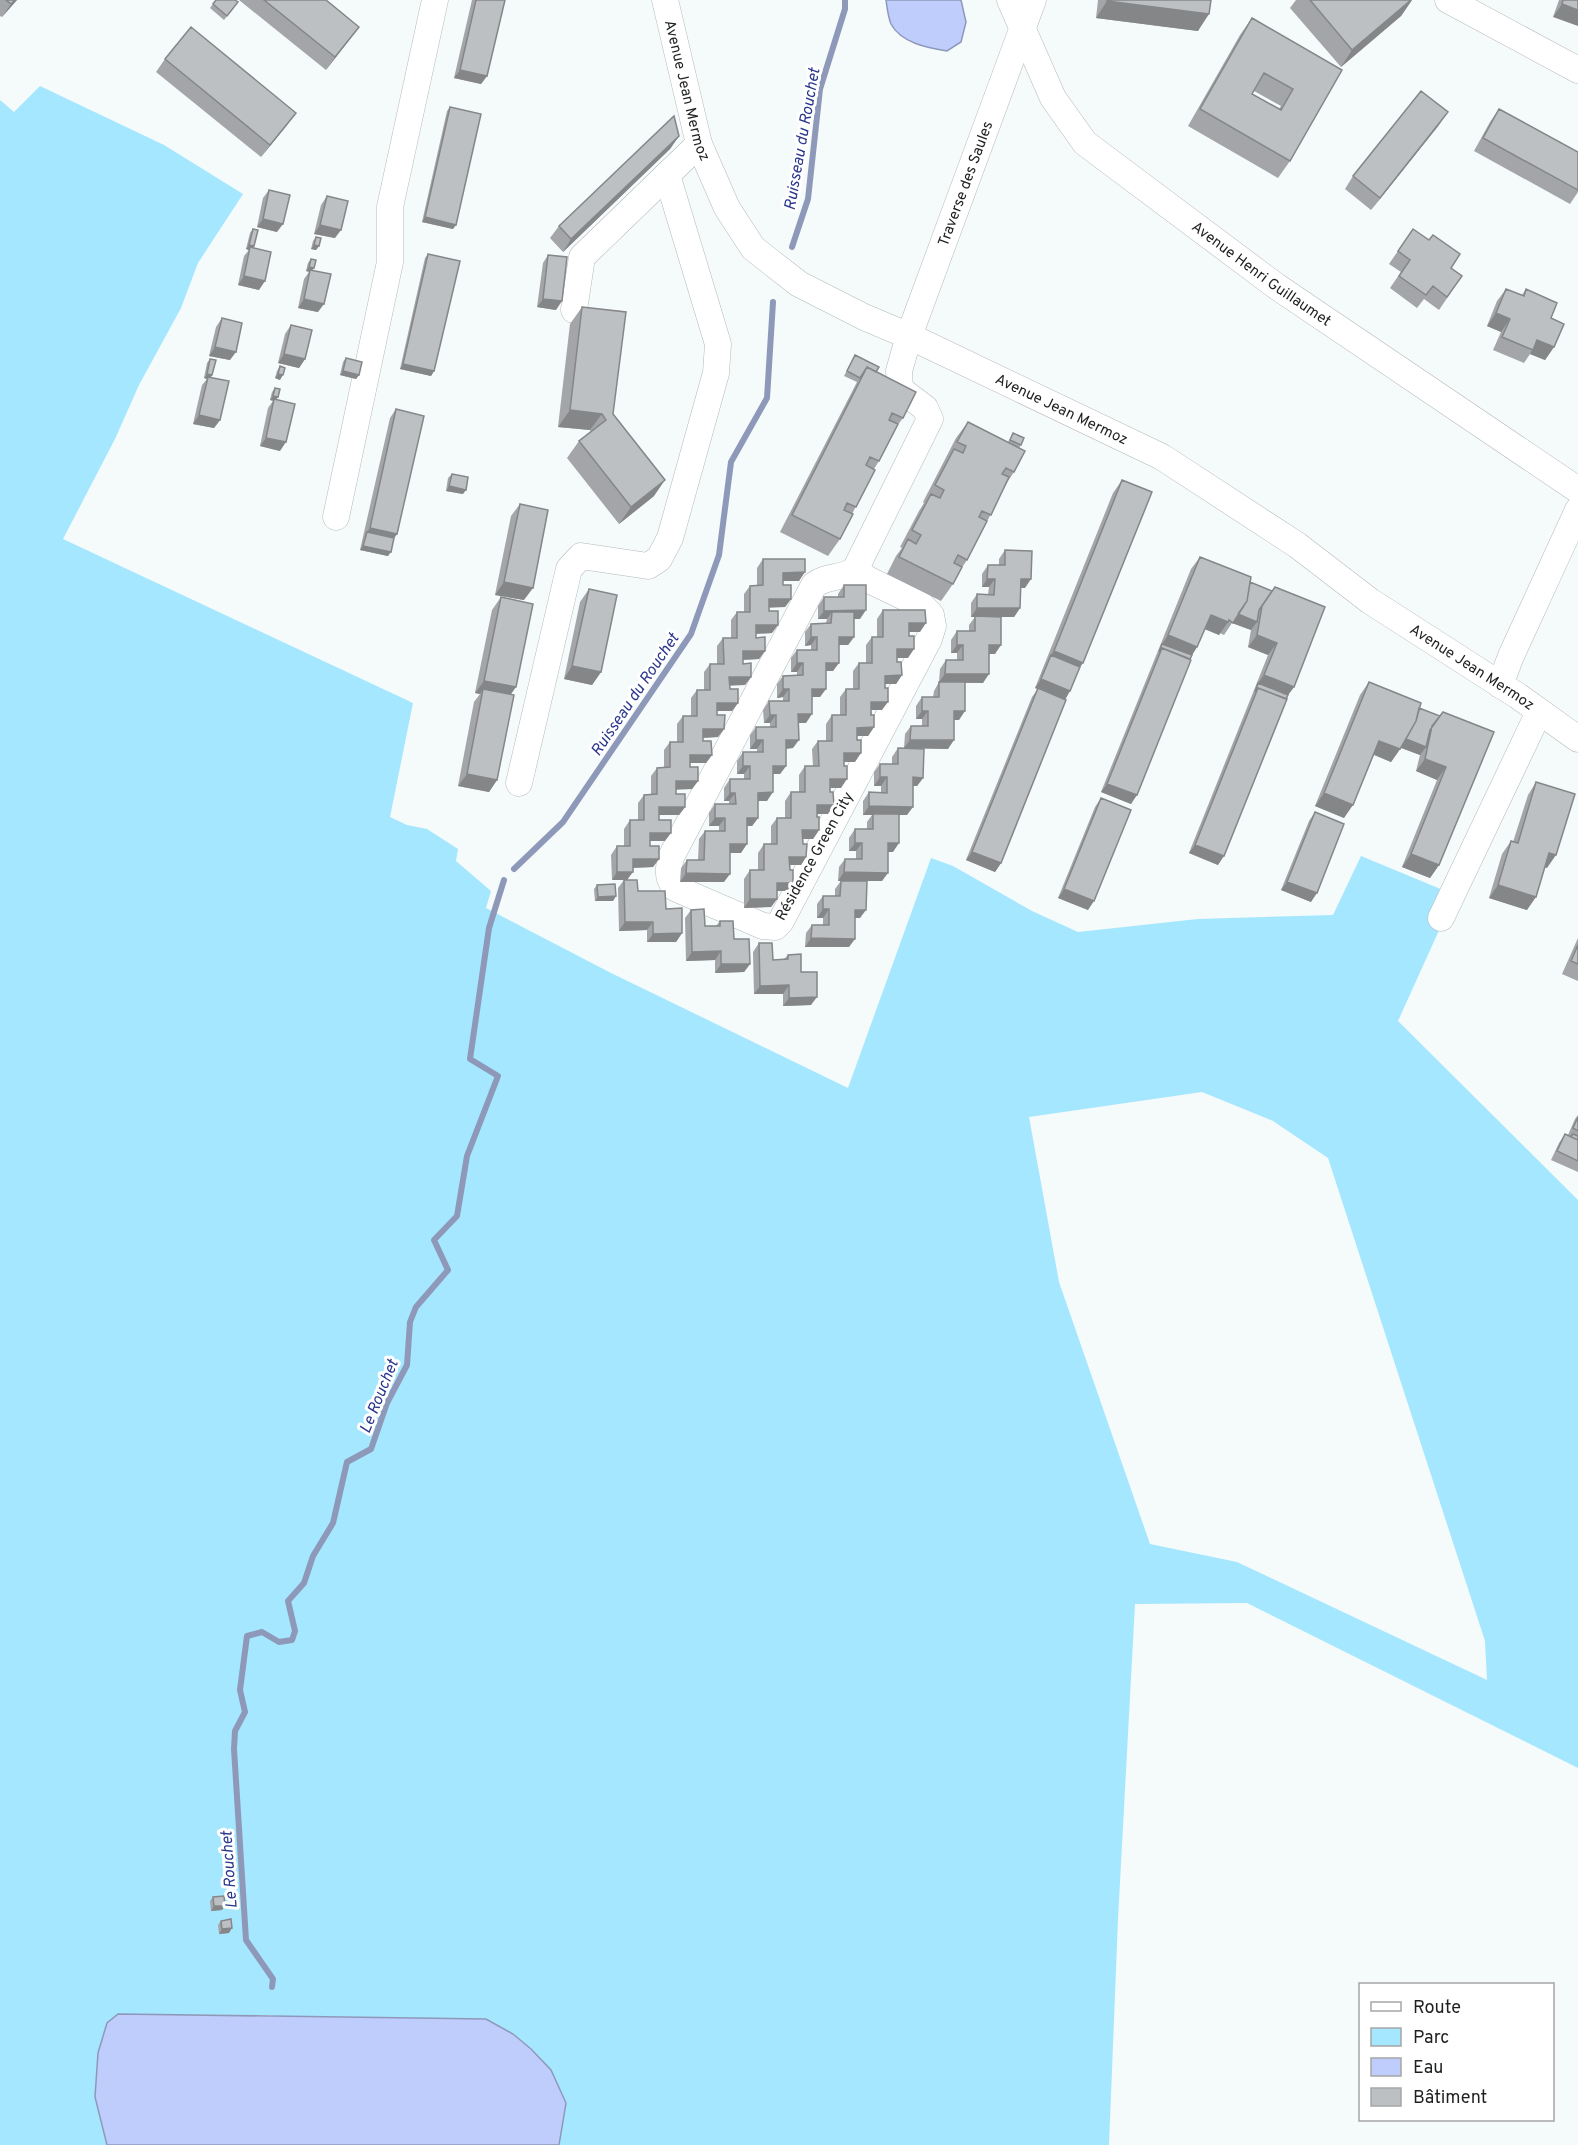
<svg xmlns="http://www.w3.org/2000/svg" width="1578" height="2145" viewBox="0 0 1578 2145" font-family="Overpass,sans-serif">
<rect width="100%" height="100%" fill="#f5fafb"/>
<!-- green -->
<path fill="#a5e7fe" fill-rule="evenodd" d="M40 86 164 145 243 194 198 263 181 308 139 385 115 439 63 539 413 703 390 817 407 825 427 829 458 849 456 861 491 891 486 908 611 973 848 1088 931 858 953 866 1032 911 1078 932 1198 919 1333 915 1361 856 1455 895 1398 1021 1578 1200V1768L1247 1603 1135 1604 1118 1919 1109 2145H559L566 2103 272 2015 119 2014 107 2023 95 2097 107 2145H0V100L14 112ZM1202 1092 1273 1121 1328 1158 1485 1641 1487 1680 1237 1562 1150 1544 1059 1282 1029 1117Z"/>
<!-- water -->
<path fill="#becdfc" stroke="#8e99ba" stroke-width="1.5" d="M886 0H961L966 22 961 42 947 51C928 48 901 43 891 24 888 17 887 7 886 0Z
M118 2014 486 2019 513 2034 531 2049 551 2070 566 2103 559 2145H107L95 2097 98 2053 107 2023Z"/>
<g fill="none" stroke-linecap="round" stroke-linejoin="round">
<!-- stream -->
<path stroke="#8e99ba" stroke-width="6" d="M792 247 808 199 820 89 845 9V0
M514 869 563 822 691 634 719 555 731 462 767 398 773 302
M272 1987 273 1979 246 1940 234 1749 235 1731 245 1712 240 1690 247 1636 262 1632 279 1642 292 1640 295 1631 288 1601 304 1583 313 1556 333 1523 347 1462 371 1449 387 1403 407 1365 410 1322 416 1307 448 1270 434 1240 457 1216 467 1156 498 1076 470 1059 489 928 504 880"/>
<defs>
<g id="minor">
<path id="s1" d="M665 0 699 144 727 208 753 248 772 263 799 284 864 317 909 336 1162 457 1297 545 1370 601 1518 696 1578 739"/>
<path id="s2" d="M1010 0 1053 98 1085 143 1276 286 1578 490"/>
<path d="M1448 0 1578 70"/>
<path d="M574 310 582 257 699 144"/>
<path d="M336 517 390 262V207L435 0"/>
<path d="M855 570 869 580 921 605 931 615 933 626 929 639 781 921 775 927 763 926 675 888C667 877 668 870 671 857L814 585C827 575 842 579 855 570Z"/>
<path id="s3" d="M855 570 930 419 925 408 900 389 899 371 909 336 1033 0"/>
<path d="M1500 685 1511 656 1578 510"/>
<path d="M519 783 569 569 581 556 648 566 659 559 670 538 716 373 718 344 667 175"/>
<path d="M1441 918 1539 712"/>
</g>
</defs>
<!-- minor casing -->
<use href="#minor" stroke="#b5b9bb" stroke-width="27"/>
<!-- minor -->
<use href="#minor" stroke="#fff" stroke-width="26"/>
</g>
<!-- wall -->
<path fill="#a3a5a8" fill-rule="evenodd" d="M0 0H17L2 17 0 16Z
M216 0 238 2 224 20 210 8Z
M239 0H326L359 27 326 70Z
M472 0H505L487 76 481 84 454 78Z
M1098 0H1211L1198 31 1096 18Z
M1296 0H1412L1401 16 1341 67 1290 8Z
M1559 0H1578L1553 17Z
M1252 18 1342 70 1290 161 1278 178 1188 126 1240 35ZM1254 91 1281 106 1279 109 1252 94Z
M165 59 287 125 261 157 156 72Z
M450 107 453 229 422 222 447 111Z
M1499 109 1578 152V192L1570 204 1474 151 1490 122Z
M1439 125 1371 210 1345 189 1353 176Z
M679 136 670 149 563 252 550 238 559 226Z
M269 190 277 232 257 227 263 198Z
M327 196 335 238 314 234 321 205Z
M253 229 254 246 253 248 259 290 238 285 244 256 249 250 246 249 250 233Z
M1413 229 1451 268 1462 276 1439 310 1424 299 1417 308 1390 288 1401 272 1389 264Z
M316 237 319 246 316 250 311 249 313 241Z
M428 254 434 371 431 376 400 369 425 258Z
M548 255 556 310 537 307 543 263Z
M311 259 312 271 318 312 298 308 304 279 309 272 306 271 308 263Z
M1506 289 1522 295 1526 289 1551 318 1554 347 1545 360 1530 354 1524 363 1493 350 1501 332 1487 326 1497 301Z
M582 307 613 414 654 496 619 524 567 458 579 441 591 432 590 430 558 427 570 324Z
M222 318 230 360 209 356 216 327Z
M291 325 305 359 299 368 278 363 285 334Z
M855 355 876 372 903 418 897 426 879 461 874 469 840 539 828 556 780 532 857 382 844 376Z
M346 358 359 375 356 379 340 375 343 362Z
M210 359 212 375 211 377 220 420 214 428 193 424 202 385 207 379 204 378 207 363Z
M280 366V380L275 378 277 371Z
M275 388 278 397 276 400 280 451 260 446 268 408 273 401 270 400 272 392Z
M396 409 397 534 394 538 388 556 360 550 390 418Z
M968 422 1008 442 1013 433 1021 445 1019 448 1014 472 1008 481 967 560 961 569 953 584 941 601 887 574 896 556 902 548 900 547 919 511 924 503 923 502 956 438Z
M452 474 463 494 446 491 448 478Z
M1122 480 1080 667 1065 699 1001 863 995 872 966 860 1032 697 1038 689 1035 688 1113 493Z
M520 504 524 600 495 595 511 516Z
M1005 550 1025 588H1020V608L1014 617H1001L995 654H989L983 683H965L959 720H954L948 749 904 748 905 734 911 726H922V719H916V706L922 697H933L934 691 939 682 940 669 946 660H957V653H951V640L957 631H969V625L975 617H971V603L977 594 988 595 989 587H982V574L988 565H999V559Z
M1200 557 1250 582 1272 591 1294 687 1288 695 1218 865 1189 853 1268 655 1248 647 1251 630 1232 623 1224 635 1220 633 1219 635 1205 629 1197 647 1192 655 1131 804 1101 792 1191 569Z
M763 559 799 581H783V585L791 599 785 607H769L772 633 756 634V638L765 651 759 659 743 660V664L751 677 745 685H729L730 689 738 703 732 711H717V715L724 729 718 737 703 738V741L712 755 706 763H690V767L698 781 692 789H676V794L685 807 679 815H659V820L665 841H650V846L659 859 653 867 633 868 627 880 638 891 666 909 682 933 676 942H647V930L619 931 618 888 624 880H612L611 855 617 846H624V829L630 820H638V803L644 795H651V776L657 768H664V750L670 742H677V724L683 716H691V698L697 690H704V672L710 664H717V646L723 638H731V620L737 612H744V594L750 586 757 585V568Z
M844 585 860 619H854V637L848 645H839L833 671H826L820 697H812L806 723H798L793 748 786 749V766L780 774H773L767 801H758V818L752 826H747L741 853H730L724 882H680L681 868 687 860H698L699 839 705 831H719V826H709V813L715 804H729V801H724V788L730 779H744V774H737V761L743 752H757V749H750V735L756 727H770V723H764L763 710 769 701H783V697L777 698V684L783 676 797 675V672H791V658L797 650H811V645L805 646V632L811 624 826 623 827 619H818V606L824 597H838V594Z
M589 589 601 672 592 685 564 679 580 602Z
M501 597 510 695 497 780 489 792 458 786 474 702 480 694 475 693 492 610Z
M883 610 920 632H909L908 658H897V662L902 675 896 684H885L882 710H871L874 727 868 736H857L855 762H844L841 788H830L828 814H817L819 830 813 839H803V844L806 857 801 865H790V870L793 883 787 891H777V899L771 907 744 908V879L750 870H758V853L764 844H771V826L777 818H785V801L791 792H799V775L805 766H813L812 749 818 741H826V724L832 715H840V697L846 689H853V671L859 663H866V645L872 637H877V619Z
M1369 682 1419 708 1440 716 1494 732 1439 865 1430 878 1402 867 1437 780 1416 771 1420 755 1401 748 1391 762 1374 755 1344 818 1315 806 1360 695Z
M898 748 923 778 917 786H913L907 815H899L893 852H888L882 881H867L860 918H855L849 947H805L806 933 812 925H823V918H817V904L823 896H835V889L841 881H838L839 867 845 859H856V851H849V838L855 829H867V822L872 815H863V801L869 792 881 793V786H874V772L880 764H892V757Z
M1536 782 1547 868 1545 867 1527 910 1489 898 1502 854 1511 841 1513 842 1528 795Z
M1101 798 1088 910 1058 898 1095 807Z
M1315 812 1311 902 1281 890 1309 821Z
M597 885 616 896 613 901H595L594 889Z
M691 910 705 926H716L720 921 734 939 750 964 744 972 715 973V960L686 961 685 918Z
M1578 938V981L1562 974Z
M759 943 773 960 784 959 788 955 801 972 811 1005 783 1006V994H754L753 952Z
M1578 1115V1172L1551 1160 1559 1143 1565 1134 1568 1135 1575 1119Z
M213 1897 222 1910 211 1911 210 1901Z
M221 1921 229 1933 219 1934 218 1925Z"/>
<!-- shaded-wall -->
<path fill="#848688" d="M15 0H17L2 17 11 4Z
M1412 0 1401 16 1341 67 1352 50Z
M1107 1 1209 14 1198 31 1096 18Z
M1562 4 1578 10V26L1553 17Z
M359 27 350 39 326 70 335 57Z
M460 70 487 76 481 84 454 78Z
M1448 112 1439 125 1371 210 1380 198Z
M296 113 287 125 261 157 270 145Z
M679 136 670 149 563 252 571 239Z
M425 217 456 225 453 229 422 222Z
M263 219 283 224 277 232 257 227Z
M320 225 341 230 335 238 314 234Z
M249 245 254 246 251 250 250 247 249 250 246 249Z
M314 245 319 246 316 250 311 249Z
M309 267 314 268 311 272 306 271Z
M244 276 265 281 259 290 238 285Z
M304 299 324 304 318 312 298 308Z
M543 299 562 301 556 310 537 307Z
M1496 313 1510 319 1501 332 1487 326Z
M1537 340 1554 347 1545 360 1530 354Z
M215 347 236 352 230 360 209 356Z
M284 354 305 359 299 368 278 363Z
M403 364 434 371 431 376 400 369Z
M343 371 359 375 356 379 340 375Z
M207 374 212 375 209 380 208 377 207 379 204 378Z
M278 374 283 375 280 380 275 378Z
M273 396 278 397 275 401 270 400Z
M570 410 602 414 590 430 558 427Z
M199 415 220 420 214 428 193 424Z
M266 438 286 442 280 451 260 446Z
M665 480 654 496 619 524 631 507Z
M449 486 466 490 463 494 446 491Z
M370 528 397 534 391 543 367 532Z
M363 546 391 552 388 556 360 550Z
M805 572 799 581H777L783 573Z
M987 579H995L989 587H982Z
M1021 579H1031L1025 588H1015Z
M504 582 533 588 524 600 495 595Z
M769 599H791L785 607 763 608Z
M977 608H1020L1014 617H971Z
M866 610 860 619H831L832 612 827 619H818L824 611Z
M1238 614 1257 622 1251 630 1232 623Z
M1211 615 1228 622 1219 635 1202 628Z
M909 623H926L920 632H903Z
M756 625H778L772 633 750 634Z
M1168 635 1197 647 1189 660 1162 644Z
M1257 635 1277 643 1268 655 1248 647Z
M811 637H817L811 645 805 646Z
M839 637H854L848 645H833Z
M957 645H963L957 653H951Z
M989 645H1001L995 654H983Z
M897 649H914L908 658H891Z
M743 651H765L759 659 737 660Z
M1054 651 1083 663 1074 676 1051 655Z
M797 663H803L797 672H791Z
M826 663H839L833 671H820Z
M572 666 601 672 592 685 564 679Z
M945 674H989L983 683 939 682Z
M902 675 896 684H879L885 676Z
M1264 675 1294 687 1285 699 1258 683Z
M729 677H751L745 685 723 686Z
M1041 679 1070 691 1065 700 1035 688Z
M484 681 516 687 507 700 483 689 480 694 475 693Z
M783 689H789L783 697 777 698Z
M812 689H826L820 697H806Z
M871 702H888L882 710H865Z
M717 703H738L732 711H711Z
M922 711H928L922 719H916Z
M954 711H965L959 720H948Z
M798 714H812L806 723H792Z
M770 715H776L770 723H764Z
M874 727 868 736H851L857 728Z
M703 729H724L718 737 697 738Z
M1405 739 1426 747 1420 755 1399 747Z
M756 740H763L757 749H750Z
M786 740H799L793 748 780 749Z
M910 740H954L948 749 904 748Z
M1379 741 1400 749 1391 762 1370 753Z
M844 753H861L855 762H838Z
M690 755H712L706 763H684Z
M1425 759 1446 767 1437 780 1416 771Z
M743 766H750L744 774H737Z
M773 766H786L780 774H767Z
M467 774 497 780 489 792 458 786Z
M880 777H887L881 786H874Z
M913 777 923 778 917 786H907Z
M830 779H847L841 788H824Z
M676 781H698L692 789 670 790Z
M1107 784 1137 795 1131 804 1101 792Z
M773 792 767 801H752L758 793Z
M730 793H735L729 801H724Z
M1324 793 1353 805 1344 818 1315 806Z
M817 805H834L828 814H811Z
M869 806 913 807 907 815H863Z
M659 807H685L679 815H653Z
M715 818H725L719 826H709Z
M747 818H758L752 826H741Z
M802 830H819L813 839H796Z
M650 833H671L665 841H644Z
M855 843H862L856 851H849Z
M888 843H899L893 852H882Z
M730 844H747L741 853H724Z
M1195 845 1224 856 1218 865 1189 853Z
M972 852 1001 863 995 872 966 860Z
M1549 853 1556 855 1547 868 1540 866Z
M1411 854 1439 865 1430 878 1402 867Z
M789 857H806L801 865H783Z
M633 859H659L653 867 627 868Z
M617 872H633L627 880H612Z
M844 872 888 873 882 881H838Z
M686 873 730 874 724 882H680Z
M1287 882 1317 893 1311 902 1281 890Z
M777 883H793L787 891H771Z
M1498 885 1536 897 1527 910 1489 898Z
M1064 889 1094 901 1088 910 1058 898Z
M616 896 613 901H595L598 897Z
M750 899H777L771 907 744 908Z
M823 909H829L823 918H817Z
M855 910H866L860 918H849Z
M625 922H653L647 930 619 931Z
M682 933 676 942H647L653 934Z
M811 938 855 939 849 947H805Z
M721 951 715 960 686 961 692 952Z
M721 964H750L744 972 715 973Z
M789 985 783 994H754L760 986Z
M817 997 811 1005 783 1006 789 998Z
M214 1906H225L222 1910 211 1911Z
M232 1928 229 1933 219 1934 222 1929Z"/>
<!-- building -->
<path fill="#bdc0c3" stroke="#848688" stroke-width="1.5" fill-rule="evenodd" d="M6 0H15L11 4Z
M216 0H235L238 2 227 16 213 4Z
M264 0H326L359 27 335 57Z
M476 0H505L487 76 460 70Z
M1108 0H1211L1209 14 1107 1Z
M1310 0H1411L1352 50Z
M1563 0H1578V10L1562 4Z
M1252 18 1342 70 1290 161 1200 109ZM1264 73 1293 89 1281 110 1252 94Z
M191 27 296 113 270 145 165 59Z
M1421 91 1448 112 1380 198 1353 176Z
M450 107 481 114 456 225 425 217Z
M1499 109 1578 152V190L1483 138Z
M674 116 679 136 571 239 559 226Z
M269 190 290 195 283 224 263 219Z
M327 196 348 201 341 230 320 225Z
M253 229 258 230 254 246 249 245Z
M1413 229 1429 240 1433 235 1460 254 1451 268 1462 276 1447 297 1433 286 1426 295 1399 276 1410 260 1398 251Z
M316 237 321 238 319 246 314 245Z
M250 247 271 252 265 281 244 276Z
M428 254 460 261 434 371 403 364Z
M548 255 567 257 562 301 543 299Z
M311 259 316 260 314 268 309 267Z
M310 270 331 274 324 304 304 299Z
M1506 289 1524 296 1526 289 1557 303 1551 318 1564 324 1554 347 1537 340 1533 350 1502 337 1510 319 1496 313Z
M582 307 626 312 613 414 665 480 631 507 579 441 606 420 602 414 570 410Z
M222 318 242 323 236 352 215 347Z
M291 325 312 330 305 359 284 354Z
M855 355 879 367 876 372 867 367 860 378 847 371Z
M346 358 362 362 359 375 343 371Z
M210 359 216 360 212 375 207 374Z
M280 366 285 368 283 375 278 374Z
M867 367 916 392 903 418 892 413 889 420 898 424 879 461 870 457 866 465 875 470 856 507 847 503 844 510 853 514 840 539 792 515Z
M208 377 229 381 220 420 199 415Z
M275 388 280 389 278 397 273 396Z
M274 399 295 404 286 442 266 438Z
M396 409 424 416 397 534 370 528Z
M968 422 1025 451 1014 472 1006 468 1002 474 1009 477 991 515 982 511 979 517 987 521 967 560 958 555 954 563 962 567 953 584 899 557 908 539 916 544 921 535 912 530 931 494 940 498 944 490 935 485 954 449 963 453 966 446 957 442Z
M1013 433 1024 438 1021 445 1010 440Z
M452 474 468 477 466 490 449 486Z
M1122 480 1152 492 1083 663 1054 651Z
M520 504 548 510 533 588 504 582Z
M367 532 394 538 391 552 363 546Z
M1005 550 1032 551 1031 579H1021L1020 608H977V594L994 595 995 579H987L988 565H1005Z
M1200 557 1251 577 1247 601 1233 623 1229 620 1228 622 1211 615 1197 647 1168 635Z
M763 559H805V572L783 573V585H791V599H769V611H778V625H756V638L765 637V651H743V664L751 663V677H729L730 689H738V703H717V715H725L724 729H703V741H711L712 755H690V767H698V781H676V794H685V807H659V820H671V833H650V846H659V859H633V872H617V846H630V820H644V795L657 794V768L670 767V742H683V716H697V690H710V664H724L723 638H737V612H750V586L763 585Z
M1250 582 1272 591 1259 610 1257 622 1238 614 1247 601Z
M844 585H866V610L824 611V597H844Z
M1275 587 1325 607 1294 687 1264 675 1277 643 1257 635 1262 606Z
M589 589 617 595 601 672 572 666Z
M501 597 533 604 516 687 484 681Z
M883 610H925L926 623H909V636H914V649H897V662H901L902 675 885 676V688H888V702H871V715H874V727L857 728V740H861V753H844V766H847V779H830V792H833L834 805H817V817H819V830H802L803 844H807L806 857H789L790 870H793V883H777V899H750V870H764V844H777V818H791V792H805V766H819L818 741H832V715H846V689H859V663H872V637H883Z
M832 612H854V637H839V663H826V689H812V714H798L799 740H786V766H773V792L758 793V818H747V844H730V874L686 873 687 860H704L705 831H725V818H715V804H736L735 793H730V779H750V766H743V752H763V740H756V727H776V715H770L769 701H789V689H783V676L803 675V663H797V650H817V637H811V624L831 623Z
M975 616 1001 617V645H989V674H945L946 660H963V645H957V631H975Z
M1162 644 1192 655 1190 659 1162 648 1159 652Z
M1162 648 1191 660 1137 795 1107 784Z
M1051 655 1080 667 1070 691 1041 679Z
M939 682H965V711H954V740H910L911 726H928V711H922V697H939Z
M1369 682 1421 703 1416 721 1400 749 1379 741 1353 805 1324 793Z
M1258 683 1288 695 1286 699 1258 688 1255 692Z
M1038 688 1066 700 1001 863 972 852Z
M1258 688 1287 699 1224 856 1195 845Z
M483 689 514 695 497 780 467 774Z
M1419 708 1440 716 1430 730 1426 747 1406 739 1416 721Z
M1443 712 1494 732 1439 865 1411 854 1446 767 1425 759 1432 726Z
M898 748 924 749 923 778 913 777V807L869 806V792L887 793V777H880V764H898Z
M1536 782 1575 794 1556 855 1549 853 1536 897 1498 885 1511 841 1518 843Z
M1101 798 1131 810 1094 901 1064 889Z
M1315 812 1344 824 1317 893 1287 882Z
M873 814H899V843H888V873L844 872 845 859H862V843H855V829H873Z
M624 880H637L638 891H665L666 909 682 908V933L653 934V922H625Z
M841 881H867L866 910H855V939L811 938 812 925H829V909H823V896H840Z
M615 884 616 896 598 897 597 885Z
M704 909 705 926H720V921H733L734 939H749L750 964H721V951L692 952 691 910Z
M759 943H772L773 960 788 959V955L801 954V972H817V997L789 998V985L760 986Z
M1578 945V964L1571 961Z
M1578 1117V1131L1573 1128Z
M1565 1134 1578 1140V1161L1557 1151Z
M1573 1134 1578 1136V1140L1571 1137Z
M224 1896 225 1906H214L213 1897Z
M231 1919 232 1928 222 1929 221 1921Z"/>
<g text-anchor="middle" stroke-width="6" stroke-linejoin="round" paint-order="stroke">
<!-- street labels -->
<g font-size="15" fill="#1f2021" stroke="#fff">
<text dy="5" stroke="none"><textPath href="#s1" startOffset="93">Avenue Jean Mermoz</textPath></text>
<text dy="5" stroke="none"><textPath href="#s3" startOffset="429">Traverse des Saules</textPath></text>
<text dy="5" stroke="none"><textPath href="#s2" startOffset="382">Avenue Henri Guillaumet</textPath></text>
<text dy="5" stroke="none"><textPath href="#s1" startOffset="615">Avenue Jean Mermoz</textPath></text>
<text dy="5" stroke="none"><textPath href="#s1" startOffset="1101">Avenue Jean Mermoz</textPath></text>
<text transform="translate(814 856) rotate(-61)" y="5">Résidence Green City</text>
</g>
<!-- water labels -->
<g font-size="16" font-style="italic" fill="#2a378d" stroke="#fff">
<text transform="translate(801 139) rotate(-80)" y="6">Ruisseau du Rouchet</text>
<text transform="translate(634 694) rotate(-56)" y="6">Ruisseau du Rouchet</text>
<text transform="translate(378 1396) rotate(-68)" y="6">Le Rouchet</text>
<text transform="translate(228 1870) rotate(-94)" y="6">Le Rouchet</text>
</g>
</g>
<!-- legend -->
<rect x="1359" y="1983" width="195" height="138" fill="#ffffff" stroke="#a5a6a6" stroke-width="1.5"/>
<rect x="1371" y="2002" width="30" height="9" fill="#ffffff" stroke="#a5a6a6" stroke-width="1.5"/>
<text x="1413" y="2013" font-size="18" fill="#1f2021">Route</text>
<rect x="1371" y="2028" width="30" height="18" fill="#a5e7fe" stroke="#a5a6a6" stroke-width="1.5"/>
<text x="1413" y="2043" font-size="18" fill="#1f2021">Parc</text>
<rect x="1371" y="2058" width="30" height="18" fill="#becdfc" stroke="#a5a6a6" stroke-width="1.5"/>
<text x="1413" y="2073" font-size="18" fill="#1f2021">Eau</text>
<rect x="1371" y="2088" width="30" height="18" fill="#bdc0c3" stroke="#a5a6a6" stroke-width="1.5"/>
<text x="1413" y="2103" font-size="18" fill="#1f2021">Bâtiment</text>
</svg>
